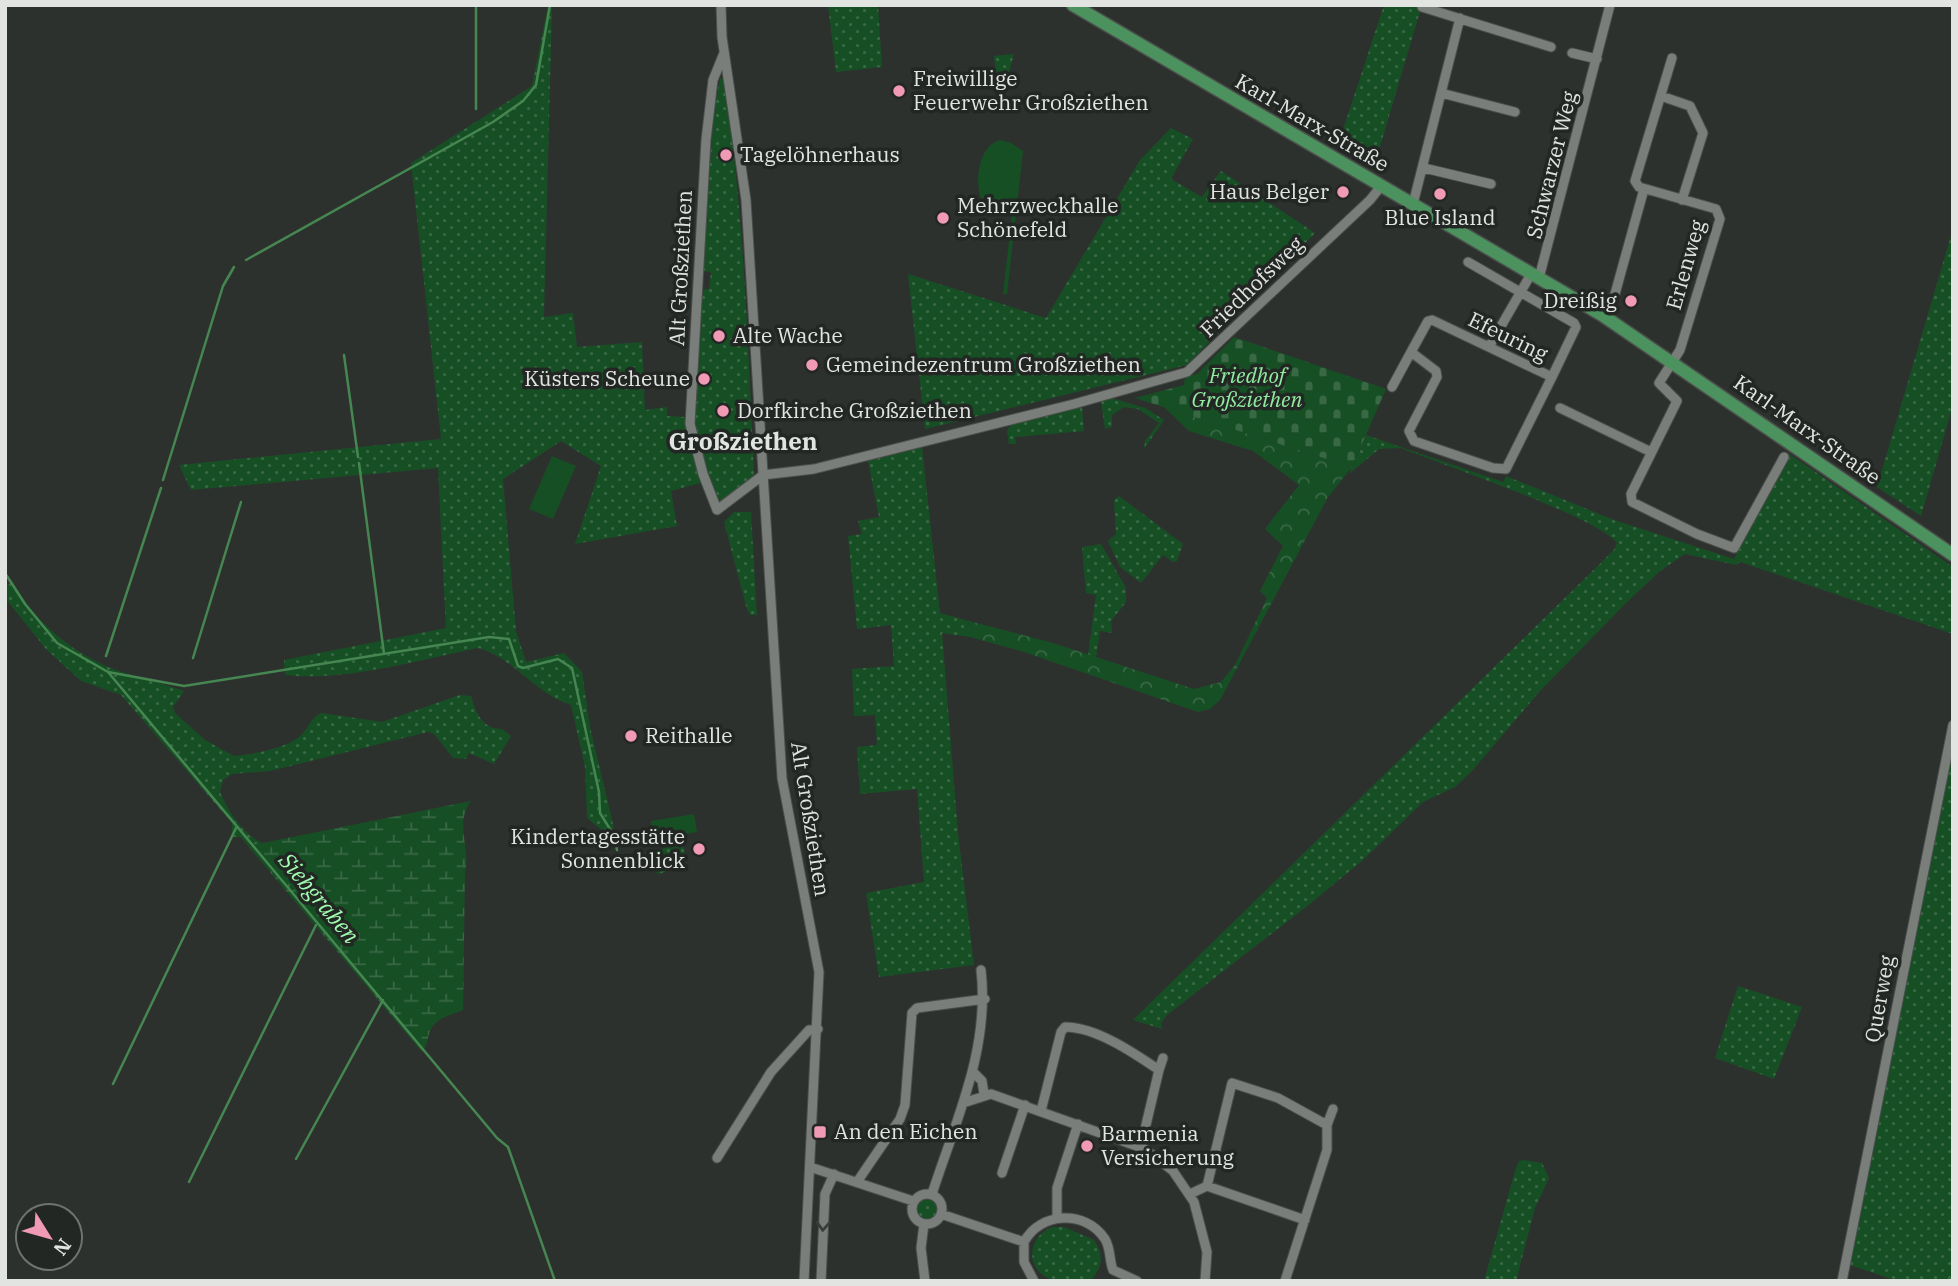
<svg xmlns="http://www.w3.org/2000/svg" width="1958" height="1286" viewBox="0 0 1958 1286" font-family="'IBM Plex Serif',serif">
<defs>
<pattern id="grass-dots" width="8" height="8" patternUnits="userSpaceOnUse" patternTransform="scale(1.75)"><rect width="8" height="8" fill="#174f25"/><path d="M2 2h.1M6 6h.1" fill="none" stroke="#386844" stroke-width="1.8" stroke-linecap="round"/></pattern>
<pattern id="forest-crowns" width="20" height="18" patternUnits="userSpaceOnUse" patternTransform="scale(1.75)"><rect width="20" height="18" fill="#174f25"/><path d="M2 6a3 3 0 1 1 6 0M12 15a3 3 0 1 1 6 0" fill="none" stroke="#386844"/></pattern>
<pattern id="wetland-marsh" width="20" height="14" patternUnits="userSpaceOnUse" patternTransform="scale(1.75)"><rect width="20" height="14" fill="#174f25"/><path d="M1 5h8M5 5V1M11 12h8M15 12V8" fill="none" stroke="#386844"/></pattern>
<pattern id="cemetery-stones" width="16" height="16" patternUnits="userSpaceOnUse" patternTransform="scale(1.75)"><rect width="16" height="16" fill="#174f25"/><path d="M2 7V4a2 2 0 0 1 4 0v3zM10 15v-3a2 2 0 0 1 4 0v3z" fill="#386844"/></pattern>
</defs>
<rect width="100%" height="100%" fill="#2d312e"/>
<!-- grass -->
<path fill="url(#grass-dots)" d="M548 5H552L544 317 573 313 577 347 642 342 645 410 667 407V416L685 417 696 410 700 289H709L711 272 702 271 714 112 720 78 724 80C744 211 748 343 754 476L712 507 700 483 671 491 677 526 575 544 601 466 561 441 503 479 516 631 526 662 564 653 582 672 590 727 614 828 604 832 587 818 585 767 571 705C535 694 513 657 478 648 419 660 344 682 285 675L284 660 446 628 438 468 191 490 179 465 441 439 411 163 532 86Z
M828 5H878L882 67 836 72Z
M1384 5H1422L1373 170 1337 148Z
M1014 54 1006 83 997 85 994 56Z
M1171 128 1193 139 1171 179 1202 197 1221 171 1315 233 1187 365 925 429 908 274 1046 318 1140 160Z
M1953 229V405L1921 516 1877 487Z
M1111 398 1145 408 1164 420 1144 449 1145 441 1159 423 1138 409 1124 407 1112 415V427L1105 429 1101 401Z
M1082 406 1084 431 1015 437 1016 444H1009L1007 431 1011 424Z
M1366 435 1503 482 1506 476 1614 520 1734 559 1788 453 1953 567V634L1740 562 1736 565 1685 554 1660 571 1626 603 1540 691 1472 771 1455 787 1423 802 1363 860 1311 903 1167 1015 1161 1023 1162 1029 1133 1020 1614 550 1617 543C1598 517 1440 464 1401 448L1379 449 1349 474Z
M922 447 940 613 969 621 966 631 970 637 942 633 958 833 974 965 879 977 866 893 924 882 917 789 860 794 857 747 877 745 875 715 854 716 852 669 894 666 891 625 857 629 848 536 862 534 858 521 879 517 868 461Z
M1119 496 1183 544 1177 561 1173 562 1163 555 1141 583 1120 567 1108 541 1116 534 1114 500Z
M734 512H751L757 615H750L746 606 724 522Z
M1101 544 1126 588V602L1111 621 1112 633 1100 631 1096 657 1088 655 1096 595 1086 593 1082 547Z
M12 581C35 623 76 657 122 672 142 679 163 683 184 691L173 707 175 713 205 740 234 756C254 754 283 749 299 737 309 729 310 717 322 713L382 722 460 695 471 696C476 713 482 729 502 729L511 736 494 764 469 753 466 759 453 758 434 734 428 732 270 771 232 774 223 780 220 792C228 811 243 834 262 843L248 846 241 837H232V823L121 695 81 681 46 649 5 598V587Z
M1953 738V1281H1897L1850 1265Z
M683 843 686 860 661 874 644 869 641 859 644 854Z
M1738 986 1802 1007 1774 1079 1715 1058Z
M1524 1160 1542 1163 1549 1178 1535 1208 1516 1281H1484L1515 1171 1519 1161Z
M916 1209a11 11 0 1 1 22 0a11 11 0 1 1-22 0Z
M1052 1227H1064L1094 1240C1104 1255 1103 1267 1091 1280 1079 1282 1059 1283 1048 1278 1024 1266 1029 1236 1052 1227Z"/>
<!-- forest -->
<path fill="url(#forest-crowns)" d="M1164 407 1352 467 1328 497 1220 700 1210 709 1198 712 1021 651 970 637 966 631 969 621 1053 643 1194 689 1221 682 1235 665 1267 598 1260 591 1283 546 1265 529 1299 485 1253 451 1189 431Z"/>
<!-- wetland -->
<path fill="url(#wetland-marsh)" d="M471 801C454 824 471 848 465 873L463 1010C451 1015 435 1018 430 1031 427 1039 428 1044 422 1052L248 846Z"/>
<!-- cemetery -->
<path fill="url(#cemetery-stones)" d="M1234 337 1386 389 1352 467 1135 398 1184 385 1185 377 1197 374Z"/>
<!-- pitch -->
<path fill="#174f25" d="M1000 140 1011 143 1023 151 1007 294H1003L1013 205C970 236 968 147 1000 140Z
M552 456 576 466 553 519 529 509Z
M694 814 697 832 654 840 651 821Z"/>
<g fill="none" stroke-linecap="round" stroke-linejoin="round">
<!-- stream -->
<path stroke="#458651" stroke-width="2.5" d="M476 109V5
M246 260 493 122 523 101 536 85 550 5
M344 355 358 457
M359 463 384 654
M163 480 223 286 234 267
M5 573 25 604 57 643 108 672 497 1138 508 1147 555 1281
M106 656 161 488
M193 658 241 502
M108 672 184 686 489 637 509 639 518 666 523 668 558 659 572 668 599 792 600 813 613 834 617 850
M113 1084 236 828
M296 1159 383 1000
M189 1182 316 925"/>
<defs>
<path id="minor" d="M721 5 722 37 746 200 782 778 819 972 804 1281
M1422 7 1551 47
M724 53 713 80 706 140 690 424 703 474 717 510 763 475 814 469 1074 404 1187 372 1370 200 1382 185
M1572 53 1597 59
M1672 58 1635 181 1639 187 1716 209 1720 219 1680 350 1659 383 1677 401 1631 494 1632 502 1697 534 1734 548 1784 457
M1441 93 1515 112
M1661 96 1690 106 1703 133 1682 200
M1424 168 1491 184
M1413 204 1460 18
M1468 262 1574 323 1576 327 1552 377
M1539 278 1610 5
M1602 315 1615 294 1644 189
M1432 320 1552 377 1506 469 1493 468 1414 441 1409 431 1437 377 1436 371 1411 352 1428 321Z
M1489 347 1531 274
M1392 387 1411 352
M1560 408 1651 452
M1159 1070 1163 1058
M973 1072 982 1081 984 1094
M963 1103 991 1094 1145 1149 1173 1171 1194 1202 1207 1252 1205 1281
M1041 1111 1061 1032 1065 1027C1096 1027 1134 1053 1159 1070L1141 1146
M717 1158 771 1072 809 1030 818 1029
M810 1167 913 1201
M1002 1173 1025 1105
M857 1182 900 1119 905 1105 912 1013 917 1008 985 999
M1207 1186 1305 1220
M912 1209a15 15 0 1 1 30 0a15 15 0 1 1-30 0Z
M932 1194C956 1120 990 1049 981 970
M1190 1194 1207 1186 1232 1083 1278 1098 1327 1125
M941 1214 1024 1242
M1057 1217V1188L1078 1124
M924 1224 921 1248 925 1281
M821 1281 825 1194 834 1174
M1034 1281 1024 1262V1242C1040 1212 1085 1209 1105 1239 1111 1249 1109 1260 1113 1270L1137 1281
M1285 1281 1327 1150V1125L1333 1109
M1842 1281 1953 725"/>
<path id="major" d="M1073 5 1602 315 1953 555"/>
</defs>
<!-- minor casing -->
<use href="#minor" stroke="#4b4e4b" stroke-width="11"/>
<!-- major casing -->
<use href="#major" stroke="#4b4e4b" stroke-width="15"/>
<!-- minor -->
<use href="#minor" stroke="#7a7e7a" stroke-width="9"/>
<!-- major -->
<use href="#major" stroke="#4c925e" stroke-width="12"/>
</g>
<!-- one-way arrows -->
<defs><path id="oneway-chevron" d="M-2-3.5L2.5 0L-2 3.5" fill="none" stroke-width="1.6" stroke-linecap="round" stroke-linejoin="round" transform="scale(1.75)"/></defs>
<use stroke="#393d3a" href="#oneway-chevron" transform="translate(823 1226) rotate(93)"/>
<!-- markers -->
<g fill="#f09ab6" stroke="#232724" stroke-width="2.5">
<circle cx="899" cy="91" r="7"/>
<circle cx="726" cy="155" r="7"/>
<circle cx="1343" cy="192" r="7"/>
<circle cx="1440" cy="194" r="7"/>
<circle cx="943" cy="218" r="7"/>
<circle cx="1631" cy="301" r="7"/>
<circle cx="719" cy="336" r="7"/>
<circle cx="812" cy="365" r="7"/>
<circle cx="704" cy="379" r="7"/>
<circle cx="723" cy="411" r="7"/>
<circle cx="631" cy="736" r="7"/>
<circle cx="699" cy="849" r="7"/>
<rect x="813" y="1125" width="14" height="14" rx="3.5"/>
<circle cx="1087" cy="1146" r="7"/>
</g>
<g text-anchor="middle" stroke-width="7" stroke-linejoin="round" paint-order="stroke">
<!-- poi labels -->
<g font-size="21" fill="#e2e4e2" stroke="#232724" text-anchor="start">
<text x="913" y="86">Freiwillige<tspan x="913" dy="24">Feuerwehr Großziethen</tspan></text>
<text x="740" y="162">Tagelöhnerhaus</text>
<text x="1329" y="199" text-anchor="end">Haus Belger</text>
<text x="957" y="213">Mehrzweckhalle<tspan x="957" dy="24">Schönefeld</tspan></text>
<text x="1440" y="225" text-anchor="middle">Blue Island</text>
<text x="1617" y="308" text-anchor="end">Dreißig</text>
<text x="733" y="343">Alte Wache</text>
<text x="826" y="372">Gemeindezentrum Großziethen</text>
<text x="690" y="386" text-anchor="end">Küsters Scheune</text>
<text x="737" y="418">Dorfkirche Großziethen</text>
<text x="645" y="743">Reithalle</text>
<text x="685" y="844" text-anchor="end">Kindertagesstätte<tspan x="685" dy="24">Sonnenblick</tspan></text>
<text x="834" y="1139">An den Eichen</text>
<text x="1101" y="1141">Barmenia<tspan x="1101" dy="24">Versicherung</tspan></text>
</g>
<!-- street labels -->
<g font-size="21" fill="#e2e4e2" stroke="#232724">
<text transform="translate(1312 123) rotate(30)" y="7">Karl-Marx-Straße</text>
<text transform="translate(1552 165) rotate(-76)" y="7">Schwarzer Weg</text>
<text transform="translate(1686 265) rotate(-74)" y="7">Erlenweg</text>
<text transform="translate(681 268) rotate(-87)" y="7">Alt Großziethen</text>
<text transform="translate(1252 287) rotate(-44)" y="7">Friedhofsweg</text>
<text transform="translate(1508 337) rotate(26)" y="7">Efeuring</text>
<text transform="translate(1807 430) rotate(35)" y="7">Karl-Marx-Straße</text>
<text transform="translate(810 819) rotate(81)" y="7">Alt Großziethen</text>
<text transform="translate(1880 999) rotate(-80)" y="7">Querweg</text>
</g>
<!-- park labels -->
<g font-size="21" font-style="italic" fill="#91eca1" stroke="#232724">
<text x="1247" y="383">Friedhof<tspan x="1247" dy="24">Großziethen</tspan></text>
</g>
<!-- water labels -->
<g font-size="23" font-style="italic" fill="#a1fcb0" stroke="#232724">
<text transform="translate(319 898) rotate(50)" y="8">Siebgraben</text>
</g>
<!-- quarter labels -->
<g font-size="24" font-weight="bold" fill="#e2e4e2" stroke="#232724">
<text x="743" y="450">Großziethen</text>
</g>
</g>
<!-- border -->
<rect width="1958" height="1286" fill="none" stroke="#e2e4e2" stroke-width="14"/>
<!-- north arrow -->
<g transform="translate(49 1237) rotate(127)"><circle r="33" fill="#232724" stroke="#6f7370" stroke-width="2"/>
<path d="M0-5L12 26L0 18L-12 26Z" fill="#f09ab6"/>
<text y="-10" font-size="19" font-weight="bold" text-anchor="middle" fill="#e2e4e2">N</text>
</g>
</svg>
